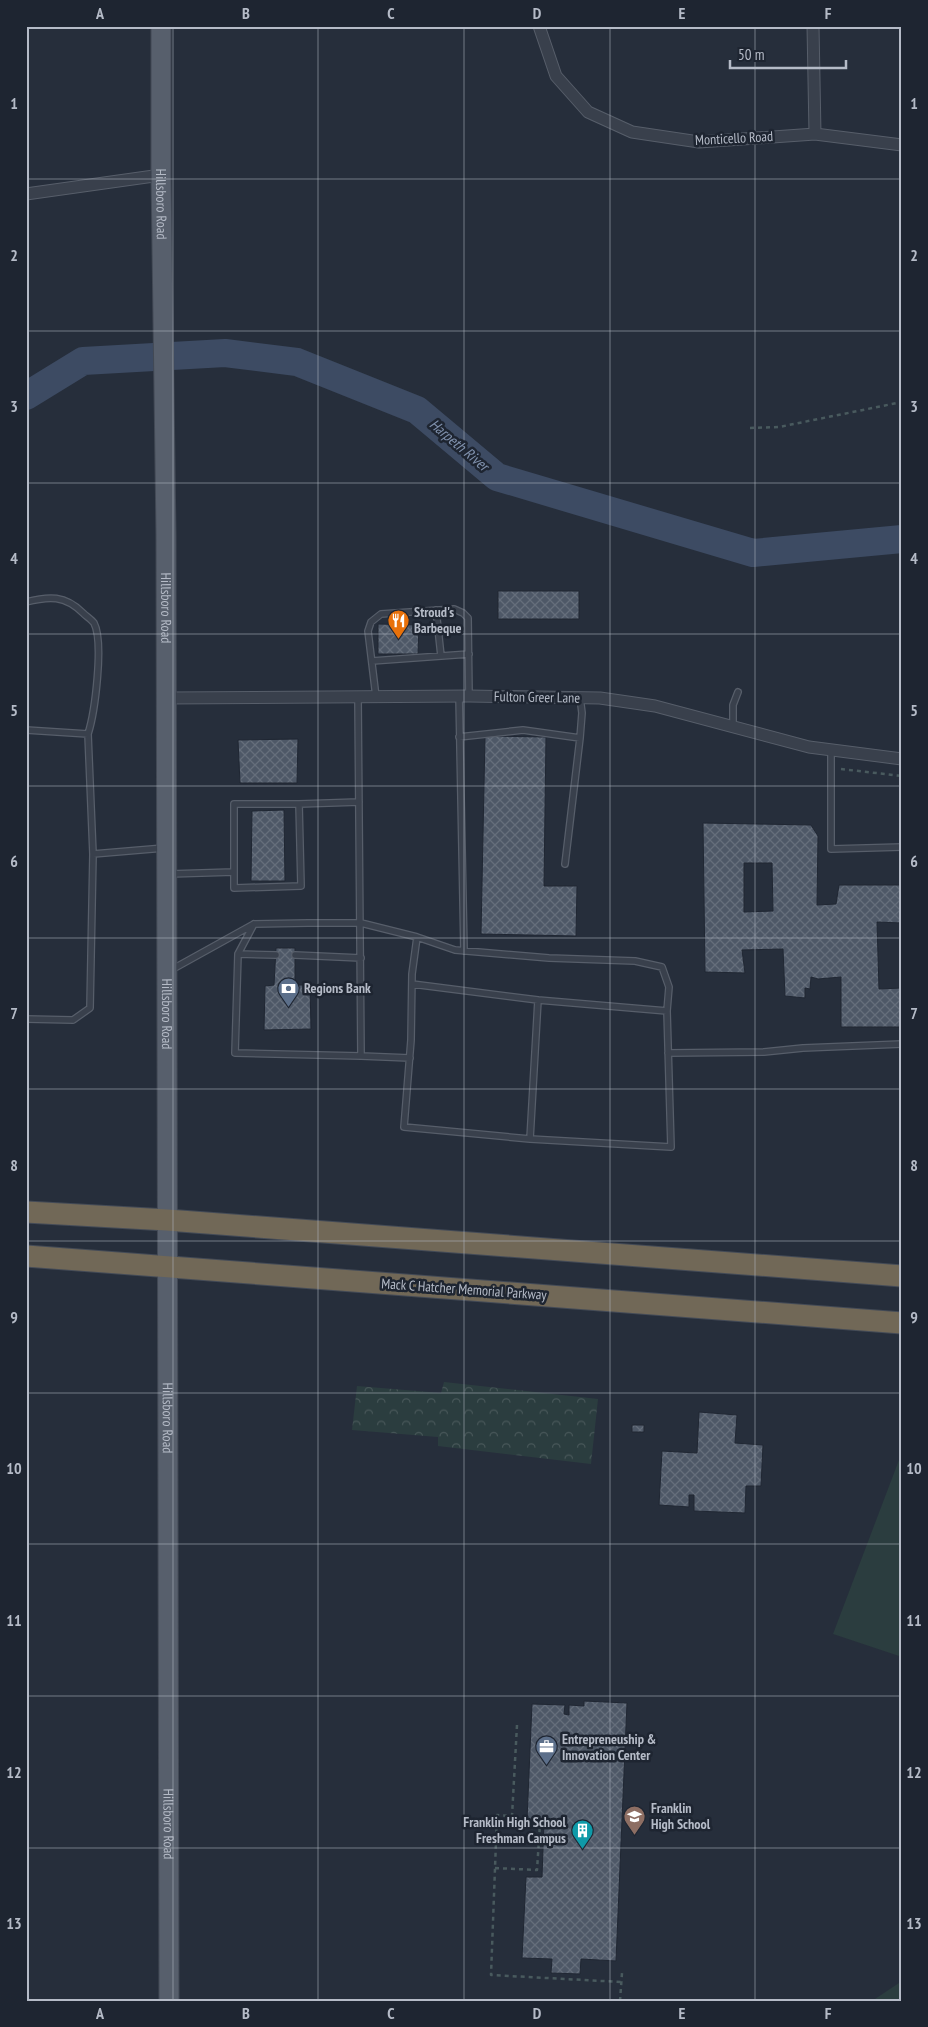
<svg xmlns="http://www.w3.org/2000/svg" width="928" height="2027" viewBox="0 0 928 2027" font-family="'PT Sans Narrow',sans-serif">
<defs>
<pattern id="forest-crowns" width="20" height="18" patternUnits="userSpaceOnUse" patternTransform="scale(1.25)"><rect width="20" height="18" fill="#2b3d3f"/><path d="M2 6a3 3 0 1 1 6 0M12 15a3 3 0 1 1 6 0" fill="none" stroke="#485759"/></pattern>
<pattern id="building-cross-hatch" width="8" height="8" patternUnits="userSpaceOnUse" patternTransform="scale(1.25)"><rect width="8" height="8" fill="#4e5867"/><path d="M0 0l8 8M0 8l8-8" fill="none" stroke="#656e7b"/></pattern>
</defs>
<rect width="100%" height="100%" fill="#262e3b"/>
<!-- forest -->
<path fill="url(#forest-crowns)" d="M444 1382 598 1399 591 1464 438 1446V1437L352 1430 357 1386 441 1393Z"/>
<!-- pitch -->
<path fill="#2b3d3f" d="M902 1452V1657L833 1634Z
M902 1981V2001H872Z"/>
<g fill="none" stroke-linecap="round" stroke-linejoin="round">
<!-- river -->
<path stroke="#3d4b63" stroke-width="28" d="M26 396 83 361 225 353 297 362 417 410 497 477 753 553 902 539"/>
</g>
<!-- building -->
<path fill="url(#building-cross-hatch)" stroke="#202733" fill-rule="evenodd" d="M498 591H579V619H498Z
M378 624 419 625 418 654H378Z
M485 736 546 737 544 886H577L576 936 481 934Z
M298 739 297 783H240L238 740Z
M284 810 285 881H251L252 811Z
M703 823 811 825 818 836 817 905 836 904 839 885H902V923L877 922 879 989 902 988V1027H841V977L818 979 811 977 810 989 805 988V998L785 996 783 949 742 950 745 973 705 972ZM744 863H772L773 911 744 912Z
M276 948H295V985H310L311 1029 264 1030 265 986 274 985Z
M699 1412 737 1415 735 1443 763 1445 761 1486H746L745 1513 694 1511V1495H689V1507L659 1505 662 1451 697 1453Z
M632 1425H644V1432H632Z
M584 1701 627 1703 616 1961 581 1959 580 1974 551 1973 552 1959 522 1958 526 1877H542L544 1821 527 1820 532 1704 565 1705 564 1714 569 1715V1705L584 1706Z"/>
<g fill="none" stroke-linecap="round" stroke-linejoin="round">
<defs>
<path id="lane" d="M26 602C49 596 65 595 83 613 86 616 92 620 94 623 104 642 95 712 88 734
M436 610 441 656
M372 661 469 654
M459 696 464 951
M376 697 368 631 371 622 381 614 454 609 463 613 468 618 469 696
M733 727V705L738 692
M26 730 88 734 93 854 90 1008 73 1020 26 1019
M459 737 523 730 580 738
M831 751V849L902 847
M93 854 164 848
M565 864 580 738 582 713 580 697
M234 872V804H299
M169 874 234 872V888L301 886 299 804 359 802
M254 924 238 954 235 1053 361 1056 358 698
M238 954 276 955
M295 955 361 958
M171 970 254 924 308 923H361L417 937 455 950 549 958 635 961 662 967 669 987 667 1011 538 1000 530 1139 404 1127 411 1040 412 974 417 937
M412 984 538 1000
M668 1053 764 1052 803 1048 902 1044
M361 1056 410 1058
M530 1139 671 1147 667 1011"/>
<path id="street" d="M539 26 556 76 588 112 632 132 699 142 815 134 902 145
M813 26 815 134
M26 194 161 175
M166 698 469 696 600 698 655 706 809 747 902 759"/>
<g id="primary">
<path id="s1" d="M161 26V175L166 535 169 2001"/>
</g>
<path id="highway" d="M26 1212 167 1220 902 1276
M26 1256 902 1323"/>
</defs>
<!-- lane casing -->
<use href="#lane" stroke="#575e6a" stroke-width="8"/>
<!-- street casing -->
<use href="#street" stroke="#575e6a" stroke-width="13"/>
<!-- primary casing -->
<use href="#primary" stroke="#424955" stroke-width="21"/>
<!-- highway casing -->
<use href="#highway" stroke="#444b57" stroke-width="23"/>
<!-- path -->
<path stroke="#495a5e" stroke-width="2.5" stroke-dasharray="4 4" stroke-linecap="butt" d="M750 428 779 427 902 402
M841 769 902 776
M517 1725 512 1816 497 1815 491 1975 621 1982
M495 1868 537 1870 540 1824
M620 2001 622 1973"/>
<!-- lane -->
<use href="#lane" stroke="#39404c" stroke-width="5.5"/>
<!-- street -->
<use href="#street" stroke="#39404c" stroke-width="11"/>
<!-- primary -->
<use href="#primary" stroke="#575f6c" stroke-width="19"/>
<!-- highway -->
<use href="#highway" stroke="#716857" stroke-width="21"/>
</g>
<!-- grid -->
<path fill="none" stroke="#b5bbc7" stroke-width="1" stroke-opacity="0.55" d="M173 26V2001M318 26V2001M464 26V2001M610 26V2001M755 26V2001M26 179H902M26 331H902M26 483H902M26 634H902M26 786H902M26 938H902M26 1089H902M26 1241H902M26 1393H902M26 1544H902M26 1696H902M26 1848H902"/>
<!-- icons -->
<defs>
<symbol id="restaurant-pin" viewBox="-11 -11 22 30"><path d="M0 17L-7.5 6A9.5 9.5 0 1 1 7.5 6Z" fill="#e8710a" stroke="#1e2531"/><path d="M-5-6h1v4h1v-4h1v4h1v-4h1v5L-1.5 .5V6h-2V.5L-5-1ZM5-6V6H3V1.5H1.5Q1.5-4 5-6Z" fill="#fff"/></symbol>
<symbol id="bank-pin" viewBox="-11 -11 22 30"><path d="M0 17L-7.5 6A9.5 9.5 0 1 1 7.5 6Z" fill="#5c6f8a" stroke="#1e2531"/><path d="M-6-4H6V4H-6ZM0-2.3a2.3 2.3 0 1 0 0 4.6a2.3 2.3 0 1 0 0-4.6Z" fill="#fff"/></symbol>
<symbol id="office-pin" viewBox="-11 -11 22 30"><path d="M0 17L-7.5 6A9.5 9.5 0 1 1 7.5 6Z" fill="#5c6f8a" stroke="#1e2531"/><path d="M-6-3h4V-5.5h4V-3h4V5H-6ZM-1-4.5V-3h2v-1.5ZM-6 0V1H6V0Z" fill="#fff"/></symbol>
<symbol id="school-pin" viewBox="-11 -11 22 30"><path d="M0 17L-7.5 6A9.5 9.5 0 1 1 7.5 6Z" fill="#8d6e63" stroke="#1e2531"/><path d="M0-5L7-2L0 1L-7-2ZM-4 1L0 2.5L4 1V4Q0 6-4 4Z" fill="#fff"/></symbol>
<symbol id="building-pin" viewBox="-11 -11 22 30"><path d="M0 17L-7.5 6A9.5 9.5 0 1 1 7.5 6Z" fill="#0f9aa8" stroke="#1e2531"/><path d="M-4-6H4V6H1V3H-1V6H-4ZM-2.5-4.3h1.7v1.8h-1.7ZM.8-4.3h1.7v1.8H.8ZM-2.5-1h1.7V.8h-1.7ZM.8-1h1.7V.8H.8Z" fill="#fff"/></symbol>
</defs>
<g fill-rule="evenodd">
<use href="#restaurant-pin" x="386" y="608" width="25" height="34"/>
<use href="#bank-pin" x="276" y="976" width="25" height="34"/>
<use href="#office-pin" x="534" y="1734" width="25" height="34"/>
<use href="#school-pin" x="622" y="1804" width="25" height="34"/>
<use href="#building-pin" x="570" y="1818" width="25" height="34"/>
</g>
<g text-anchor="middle" stroke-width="5" stroke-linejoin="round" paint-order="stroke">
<!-- street labels -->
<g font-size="14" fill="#b5bbc7" stroke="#1e2531">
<text transform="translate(734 138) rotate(-3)" y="5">Monticello Road</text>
<text dy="5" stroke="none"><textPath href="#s1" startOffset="178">Hillsboro Road</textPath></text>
<text dy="5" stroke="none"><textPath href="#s1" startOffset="582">Hillsboro Road</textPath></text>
<text transform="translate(537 697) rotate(1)" y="5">Fulton Greer Lane</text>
<text dy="5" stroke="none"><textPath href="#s1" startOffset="988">Hillsboro Road</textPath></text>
<text transform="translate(464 1289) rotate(4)" y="5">Mack C Hatcher Memorial Parkway</text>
<text dy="5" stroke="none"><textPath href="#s1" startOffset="1392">Hillsboro Road</textPath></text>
<text dy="5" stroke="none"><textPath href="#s1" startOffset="1798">Hillsboro Road</textPath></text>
</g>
<!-- poi labels -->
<g font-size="14" font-weight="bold" fill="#b5bbc7" stroke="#1e2531" text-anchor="start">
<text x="414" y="617">Stroud's<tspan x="414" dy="16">Barbeque</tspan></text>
<text x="304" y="993">Regions Bank</text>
<text x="562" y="1744">Entrepreneuship &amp;<tspan x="562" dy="16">Innovation Center</tspan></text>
<text x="651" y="1813">Franklin<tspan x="651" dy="16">High School</tspan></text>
<text x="566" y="1827" text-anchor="end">Franklin High School<tspan x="566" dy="16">Freshman Campus</tspan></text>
</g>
<!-- water labels -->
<g font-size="15" font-style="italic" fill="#7f90ac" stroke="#1e2531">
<text transform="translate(459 445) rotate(40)" y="5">Harpeth River</text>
</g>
</g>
<!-- border -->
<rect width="928" height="2027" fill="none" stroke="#1e2531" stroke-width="55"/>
<!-- scale -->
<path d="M730 60v8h116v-8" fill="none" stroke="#b5bbc7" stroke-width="2.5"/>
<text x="738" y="60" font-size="15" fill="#b5bbc7" stroke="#1e2531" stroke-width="4" paint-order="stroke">50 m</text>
<rect x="28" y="28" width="872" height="1972" fill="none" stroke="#b5bbc7" stroke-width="2"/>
<g font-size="16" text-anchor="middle" font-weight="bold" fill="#b5bbc7">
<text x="100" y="19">A</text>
<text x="246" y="19">B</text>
<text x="391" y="19">C</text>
<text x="537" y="19">D</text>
<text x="682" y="19">E</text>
<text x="828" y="19">F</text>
<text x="14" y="109">1</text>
<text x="914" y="109">1</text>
<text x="14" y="261">2</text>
<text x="914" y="261">2</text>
<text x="14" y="412">3</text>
<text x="914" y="412">3</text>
<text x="14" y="564">4</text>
<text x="914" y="564">4</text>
<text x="14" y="716">5</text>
<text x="914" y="716">5</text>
<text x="14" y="867">6</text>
<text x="914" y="867">6</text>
<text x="14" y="1019">7</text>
<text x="914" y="1019">7</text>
<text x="14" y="1171">8</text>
<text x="914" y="1171">8</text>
<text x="14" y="1323">9</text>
<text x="914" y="1323">9</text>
<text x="14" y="1474">10</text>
<text x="914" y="1474">10</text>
<text x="14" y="1626">11</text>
<text x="914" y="1626">11</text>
<text x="14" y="1778">12</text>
<text x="914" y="1778">12</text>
<text x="14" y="1929">13</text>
<text x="914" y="1929">13</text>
<text x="100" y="2019">A</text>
<text x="246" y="2019">B</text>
<text x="391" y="2019">C</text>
<text x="537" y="2019">D</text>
<text x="682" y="2019">E</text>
<text x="828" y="2019">F</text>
</g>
</svg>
